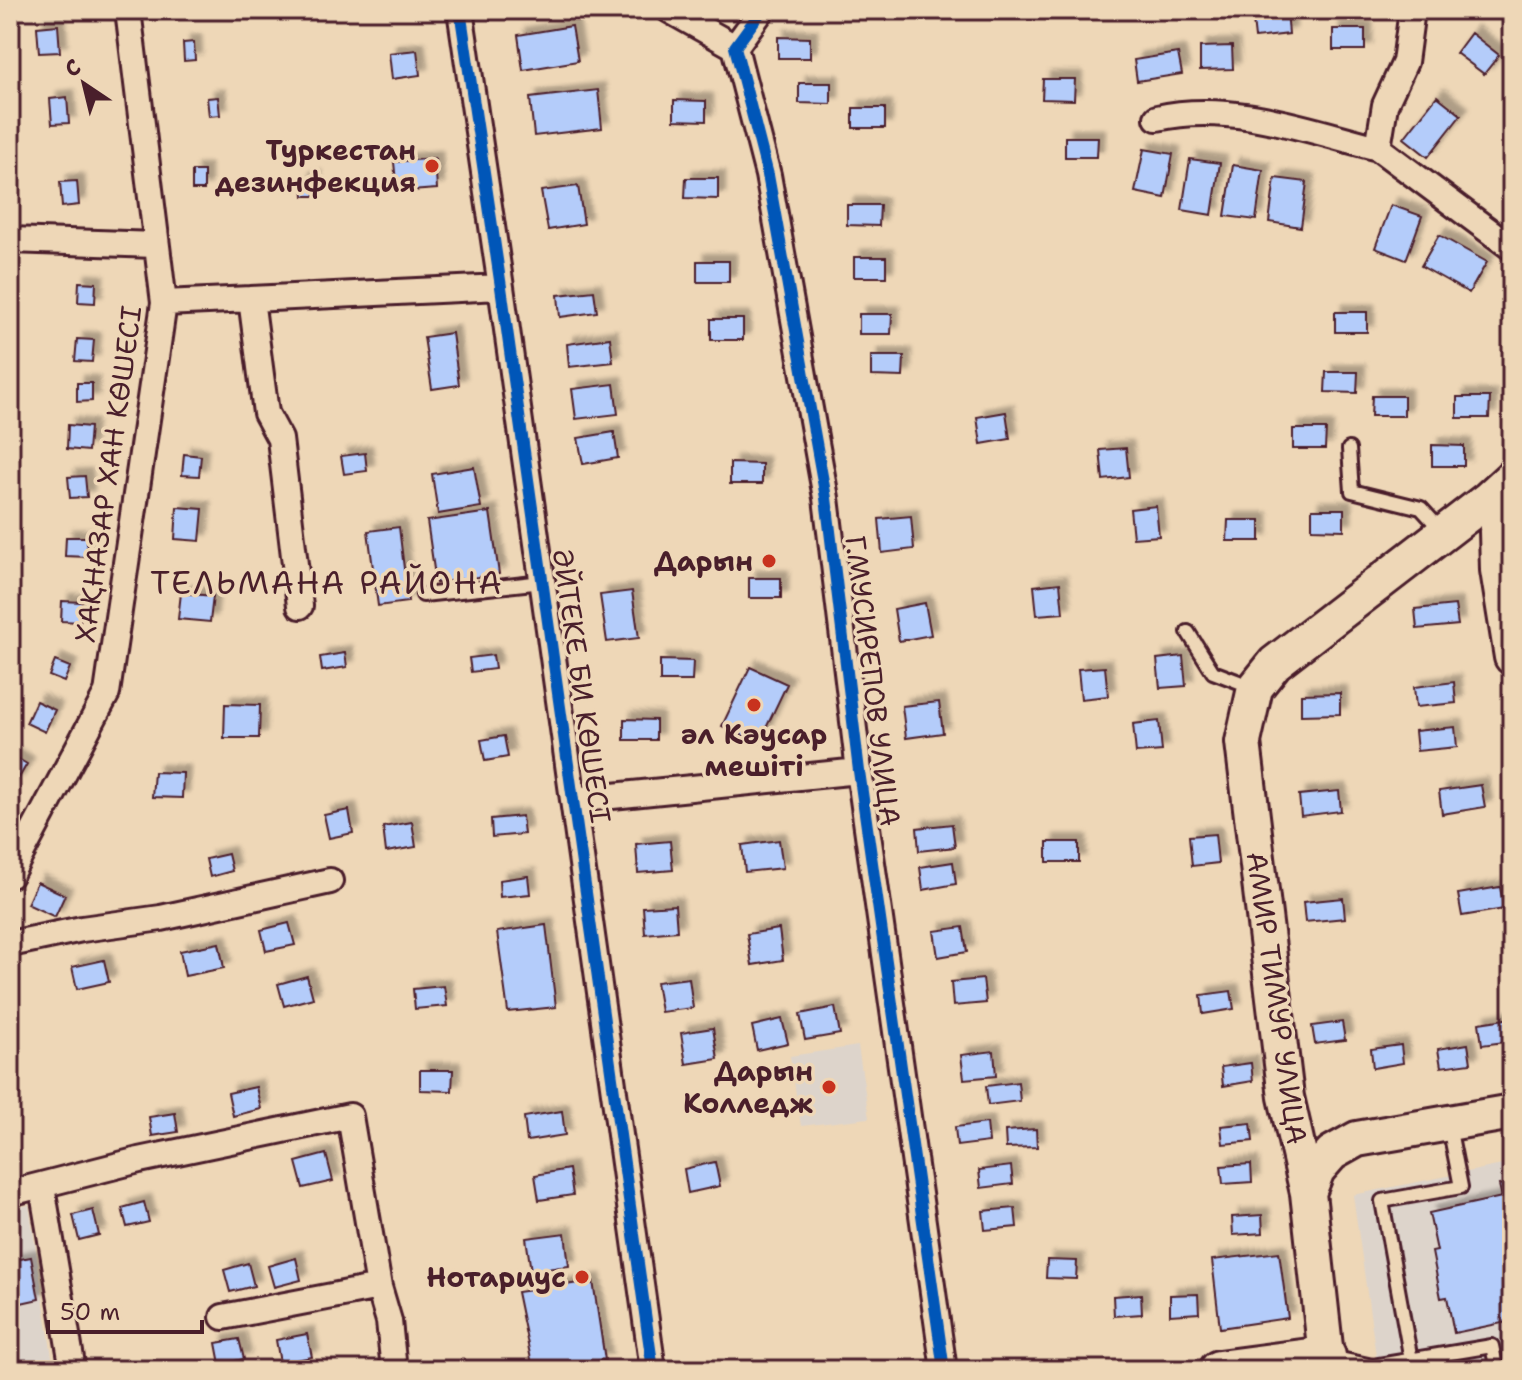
<svg xmlns="http://www.w3.org/2000/svg" width="1522" height="1380" viewBox="0 0 1522 1380" font-family="'Shantell Sans',sans-serif">
<defs>
<filter id="shadow"><feDropShadow dx="7" dy="-7" stdDeviation="2" flood-color="#0004"/></filter>
</defs>
<rect width="100%" height="100%" fill="#eed7b7"/>
<filter id="ink" filterUnits="userSpaceOnUse"><feTurbulence type="fractalNoise" baseFrequency=".0125" numOctaves="2"/><feDisplacementMap in="SourceGraphic" scale="16" xChannelSelector="R" yChannelSelector="G"/><feConvolveMatrix kernelMatrix="1 2 1 2 8 2 1 2 1" color-interpolation-filters="sRGB"/></filter>
<g filter="url(#ink)">
<!-- built -->
<path fill="#ddd4cb" d="M858 1046 869 1118 801 1126 790 1056Z
M1512 1163V1370H1378L1353 1195Z
M29 1205 54 1370H10V1209Z"/>
<!-- building -->
<path fill="#b4ccfa" stroke="#4a1f2b" stroke-width="2" filter="url(#shadow)" d="M1287 10 1289 34 1255 38 1252 11Z
M58 25 60 52 39 53 37 27Z
M572 26 578 61 523 70 518 35Z
M1333 29H1365V50H1333Z
M1471 33 1499 55 1484 74 1456 53Z
M778 37 810 38V58H778Z
M194 42 195 60 184 61 183 43Z
M1232 46 1233 69 1200 70V47Z
M417 50 420 75 392 79 389 53Z
M1178 53 1182 74 1137 81 1134 60Z
M1043 79H1075L1074 100 1042 99Z
M799 83H831V104L799 103Z
M598 90 602 128 534 136 530 98Z
M1437 96 1461 115 1428 157 1404 138Z
M67 97 69 123 52 124 50 99Z
M218 97 220 115 209 116 207 98Z
M674 100 706 101V121L674 120Z
M853 108H885V128H853Z
M1065 137H1098L1097 157H1065Z
M1144 149 1173 154 1165 198 1135 192Z
M435 158 437 189 397 192 394 162Z
M1190 159 1220 163 1212 215 1182 210Z
M1233 165 1263 170 1256 220 1225 216Z
M192 171H204V190H192Z
M314 178 315 196H304L303 179Z
M686 178H718V199L685 198Z
M1275 178 1307 182 1301 227 1269 222Z
M77 181 79 205 62 207 60 182Z
M578 186 584 224 548 230 541 191Z
M847 205H880L879 226 847 225Z
M1391 205 1422 216 1406 260 1375 248Z
M1439 235 1487 262 1469 293 1421 266Z
M854 257H886V277H854Z
M697 261H729V282H697Z
M79 282 96 283 95 303 78 302Z
M594 291 597 312 560 317 558 295Z
M1335 312H1367V332H1335Z
M859 314H892L891 334H859Z
M711 319H743V340H711Z
M452 333 459 385 432 389 424 337Z
M610 338 613 362 569 367 567 344Z
M77 339 94 340 92 362 75 361Z
M871 356H904L903 377 871 376Z
M1326 372H1358L1357 393 1325 392Z
M77 383H92V401L77 402Z
M614 384 618 414 576 419 572 389Z
M1372 396H1404V416H1371Z
M1457 397H1490L1489 418H1457Z
M1006 412 1010 439 981 444 977 417Z
M68 425 90 427 88 451 67 449Z
M1293 429H1326L1325 449H1293Z
M614 432 618 458 583 464 578 438Z
M1432 445 1464 446V466H1432Z
M1126 448 1129 477 1103 480 1100 450Z
M365 453 367 471 344 474 341 456Z
M184 454 201 456 199 476 182 475Z
M730 463 762 464V484H730Z
M474 467 481 507 438 514 432 474Z
M85 476 87 497 70 498 68 477Z
M1156 506 1159 536 1133 538 1130 509Z
M177 507 203 509 200 541 175 539Z
M1312 509H1344V530L1312 529Z
M490 512 499 574 436 583 427 521Z
M911 516 914 549 882 553 879 519Z
M1228 520H1260V541H1227Z
M399 527 408 602 378 606 368 531Z
M66 537H87V557L65 556Z
M749 578H781V598H749Z
M1060 583 1063 613 1037 615 1034 586Z
M632 591 639 638 607 642 600 595Z
M181 593 213 596 210 622 178 619Z
M62 601 82 602 80 622 61 621Z
M925 603 931 635 899 641 894 609Z
M1455 605 1458 625 1417 629 1415 609Z
M345 653 347 667 322 671 320 657Z
M493 655 495 669 471 672 469 658Z
M1183 656 1186 686 1160 688 1157 659Z
M660 660 693 661 692 681H660Z
M55 661 70 667 64 682 49 676Z
M750 667 787 684 759 743 722 726Z
M1105 667 1108 696 1081 699 1078 669Z
M1454 682 1456 703 1416 707 1414 687Z
M1340 693V714L1301 715V694Z
M36 701 55 710 45 732 26 723Z
M939 702 943 733 906 738 902 706Z
M225 704 260 705 259 738H224Z
M624 719 656 720V740H624Z
M1159 721 1162 751 1136 753 1133 724Z
M1455 727 1457 747 1417 751 1415 731Z
M504 736 508 757 485 761 481 740Z
M10 754 27 764 16 783 10 780Z
M154 772 183 773 182 798 152 797Z
M1481 785 1485 807 1442 814 1439 791Z
M1339 791 1341 811 1301 816 1299 795Z
M349 810 353 833 329 838 324 815Z
M522 816 524 834 492 837 491 819Z
M412 822 416 847 386 852 383 827Z
M952 824 955 847 919 851 917 828Z
M1215 834 1218 863 1192 866 1189 836Z
M779 840 783 868 745 872 742 845Z
M670 841 673 870 638 873 636 844Z
M1047 842H1079V862H1047Z
M228 854 232 871 210 877 206 859Z
M953 862 956 884 923 890 920 867Z
M528 876 530 894 500 897 499 880Z
M37 882 65 895 55 917 27 904Z
M1500 887 1504 909 1462 916 1458 894Z
M1343 898 1345 918 1305 922 1303 902Z
M675 905 677 931 645 934 643 907Z
M289 923 295 945 266 951 261 930Z
M546 925 556 1007 508 1012 497 932Z
M963 927 967 952 938 957 934 931Z
M779 929 783 960 752 965 747 934Z
M219 943 224 968 185 976 180 951Z
M104 960 109 982 77 989 72 967Z
M307 976 313 998 284 1006 278 984Z
M689 978 693 1008 661 1012 656 982Z
M983 979 986 1003 953 1006 951 982Z
M444 986 447 1006 415 1009 413 989Z
M1231 991 1234 1009 1203 1014 1201 995Z
M835 1007 840 1034 805 1040 800 1014Z
M1512 1018V1041L1482 1045 1479 1023Z
M782 1019 788 1043 757 1050 752 1026Z
M1342 1022 1345 1040 1315 1044 1312 1026Z
M713 1028 718 1059 686 1064 681 1033Z
M1468 1044 1471 1063 1441 1067 1438 1049Z
M1401 1045 1403 1063 1373 1068 1371 1049Z
M994 1051 996 1076 964 1079 961 1055Z
M1251 1063 1253 1081 1223 1086 1221 1067Z
M420 1070H453L452 1091 420 1090Z
M1018 1082 1020 1101 988 1105 986 1086Z
M256 1087 261 1109 233 1116 228 1093Z
M562 1111 565 1135 527 1141 524 1117Z
M175 1113 178 1132 152 1136 149 1117Z
M987 1123 989 1142 957 1146 955 1127Z
M1251 1123 1253 1141 1223 1144 1221 1126Z
M1036 1129 1037 1147 1006 1148 1005 1131Z
M326 1154 333 1181 303 1188 296 1162Z
M715 1162 720 1186 688 1193 684 1169Z
M1251 1164 1252 1182 1223 1184 1221 1166Z
M1011 1166 1013 1184 981 1188 979 1170Z
M569 1169 573 1195 539 1200 535 1175Z
M1512 1182V1321L1454 1333 1447 1297 1441 1298 1432 1252 1437 1251 1429 1213 1502 1197 1499 1185Z
M144 1202 149 1222 127 1227 122 1208Z
M1015 1208 1017 1227 985 1230 983 1211Z
M93 1210 99 1235 79 1240 73 1215Z
M1262 1215 1263 1233 1233 1235 1232 1217Z
M565 1233 569 1266 531 1271 526 1238Z
M1279 1252 1288 1318 1220 1328 1212 1260Z
M31 1257 39 1299 12 1305 10 1261Z
M296 1258 301 1280 274 1287 268 1266Z
M1047 1260 1077 1261 1076 1279 1046 1278Z
M248 1263 254 1286 230 1292 224 1270Z
M593 1281 605 1360 533 1369 517 1292Z
M1141 1294 1142 1314 1114 1316 1113 1296Z
M1198 1294 1199 1313 1170 1315V1295Z
M307 1334 312 1357 280 1363 276 1340Z
M239 1339 244 1359 220 1364 216 1343Z"/>
<g fill="none" stroke-linecap="round" stroke-linejoin="round">
<defs>
<path id="lane" d="M1349 449 1352 491 1421 508 1442 531
M423 595 543 582
M1188 632 1213 672 1255 688
M1331 1357 1373 1366 1492 1346 1497 1370
M1411 1360 1382 1201 1461 1187 1449 1126"/>
<path id="street" d="M460 10 501 287 653 1370
M669 10 735 47
M762 10 735 47 768 175 826 498 859 771 944 1370
M1412 10 1405 62 1385 105 1378 148 1512 248
M1157 118C1230 101 1308 130 1378 148
M10 240 156 245
M164 303 251 299
M300 606 280 439 266 413 251 299 501 287
M573 800 859 771
M10 875 107 693 164 303 128 10
M10 944 82 929 161 918 330 881
M42 1187 73 1370
M10 1193 139 1160 350 1116 379 1287 223 1317
M379 1287 389 1321 394 1370"/>
<path id="secondary" d="M1512 502 1497 531 1498 570 1512 657
M1308 1193 1317 1170 1332 1153 1357 1139 1512 1112
M1326 1356 1308 1193 1286 1097 1243 742 1255 688 1275 663 1488 499 1512 477"/>
<path id="primary" d="M1219 1370 1326 1356 1327 1370"/>
</defs>
<!-- lane casing -->
<use href="#lane" stroke="#4a1f2b" stroke-width="18"/>
<!-- street casing -->
<use href="#street" stroke="#4a1f2b" stroke-width="30"/>
<!-- secondary casing -->
<use href="#secondary" stroke="#4a1f2b" stroke-width="40"/>
<!-- primary casing -->
<use href="#primary" stroke="#4a1f2b" stroke-width="44"/>
<!-- lane -->
<use href="#lane" stroke="#eed7b7" stroke-width="12"/>
<!-- street -->
<use href="#street" stroke="#eed7b7" stroke-width="24"/>
<!-- secondary -->
<use href="#secondary" stroke="#eed7b7" stroke-width="34"/>
<!-- primary -->
<use href="#primary" stroke="#eed7b7" stroke-width="38"/>
<defs>
<path id="cycleway" d="M460 10 501 287 653 1370
M762 10 735 47 768 175 826 498 859 771 944 1370"/>
</defs>
<!-- cycleway casing -->
<use href="#cycleway" stroke="#eed7b7" stroke-width="17"/>
<!-- cycleway -->
<use href="#cycleway" stroke="#0057b8" stroke-width="12"/>
</g>
</g>
<!-- markers -->
<g fill="#c8321e" stroke="#eed7b7" stroke-width="3">
<circle cx="432" cy="166" r="8"/>
<circle cx="769" cy="561" r="8"/>
<circle cx="754" cy="705" r="8"/>
<circle cx="829" cy="1087" r="8"/>
<circle cx="582" cy="1277" r="8"/>
</g>
<g text-anchor="middle" stroke-width="7" stroke-linejoin="round" paint-order="stroke">
<!-- poi labels -->
<g font-size="28" font-weight="bold" fill="#4a1f2b" stroke="#eed7b7" text-anchor="end">
<text x="416" y="160">Туркестан<tspan x="416" dy="32">дезинфекция</tspan></text>
<text x="753" y="571">Дарын</text>
<text x="754" y="744" text-anchor="middle">әл Кәусар<tspan x="754" dy="32">мешіті</tspan></text>
<text x="813" y="1081">Дарын<tspan x="813" dy="32">Колледж</tspan></text>
<text x="566" y="1287">Нотариус</text>
</g>
<!-- street labels -->
<g font-size="28" fill="#4a1f2b" stroke="#eed7b7">
<text transform="translate(108 474) rotate(-82)" y="10">ХАҚНАЗАР ХАН КӨШЕСІ</text>
<text transform="translate(873 681) rotate(83)" y="10">Г.МУСИРЕПОВ УЛИЦА</text>
<text transform="translate(582 686) rotate(82)" y="10">ӘЙТЕКЕ БИ КӨШЕСІ</text>
<text transform="translate(1277 998) rotate(82)" y="10">АМИР ТИМУР УЛИЦА</text>
</g>
<!-- quarter labels -->
<g font-size="32" letter-spacing="2" fill="#4a1f2b" stroke="#eed7b7">
<text x="327" y="594">ТЕЛЬМАНА РАЙОНА</text>
</g>
</g>
<!-- margin -->
<rect width="1522" height="1380" fill="none" stroke="#eed7b7" stroke-width="40"/>
<rect x="20" y="20" width="1482" height="1340" fill="none" stroke="#4a1f2b" stroke-width="3" filter="url(#ink)"/>
<!-- north arrow -->
<g transform="translate(84 84) rotate(325)" stroke="#eed7b7" stroke-width="6" paint-order="stroke">
<path d="M0-6L14 30L0 20L-14 30Z" fill="#4a1f2b"/>
<text y="-12" font-size="22" font-weight="bold" text-anchor="middle" fill="#4a1f2b">С</text>
</g>
<!-- scale -->
<path d="M48 1320v12h154v-12" fill="none" stroke="#4a1f2b" stroke-width="4"/>
<text x="60" y="1320" font-size="24" fill="#4a1f2b" stroke="#eed7b7" stroke-width="6" paint-order="stroke">50 m</text>
</svg>
